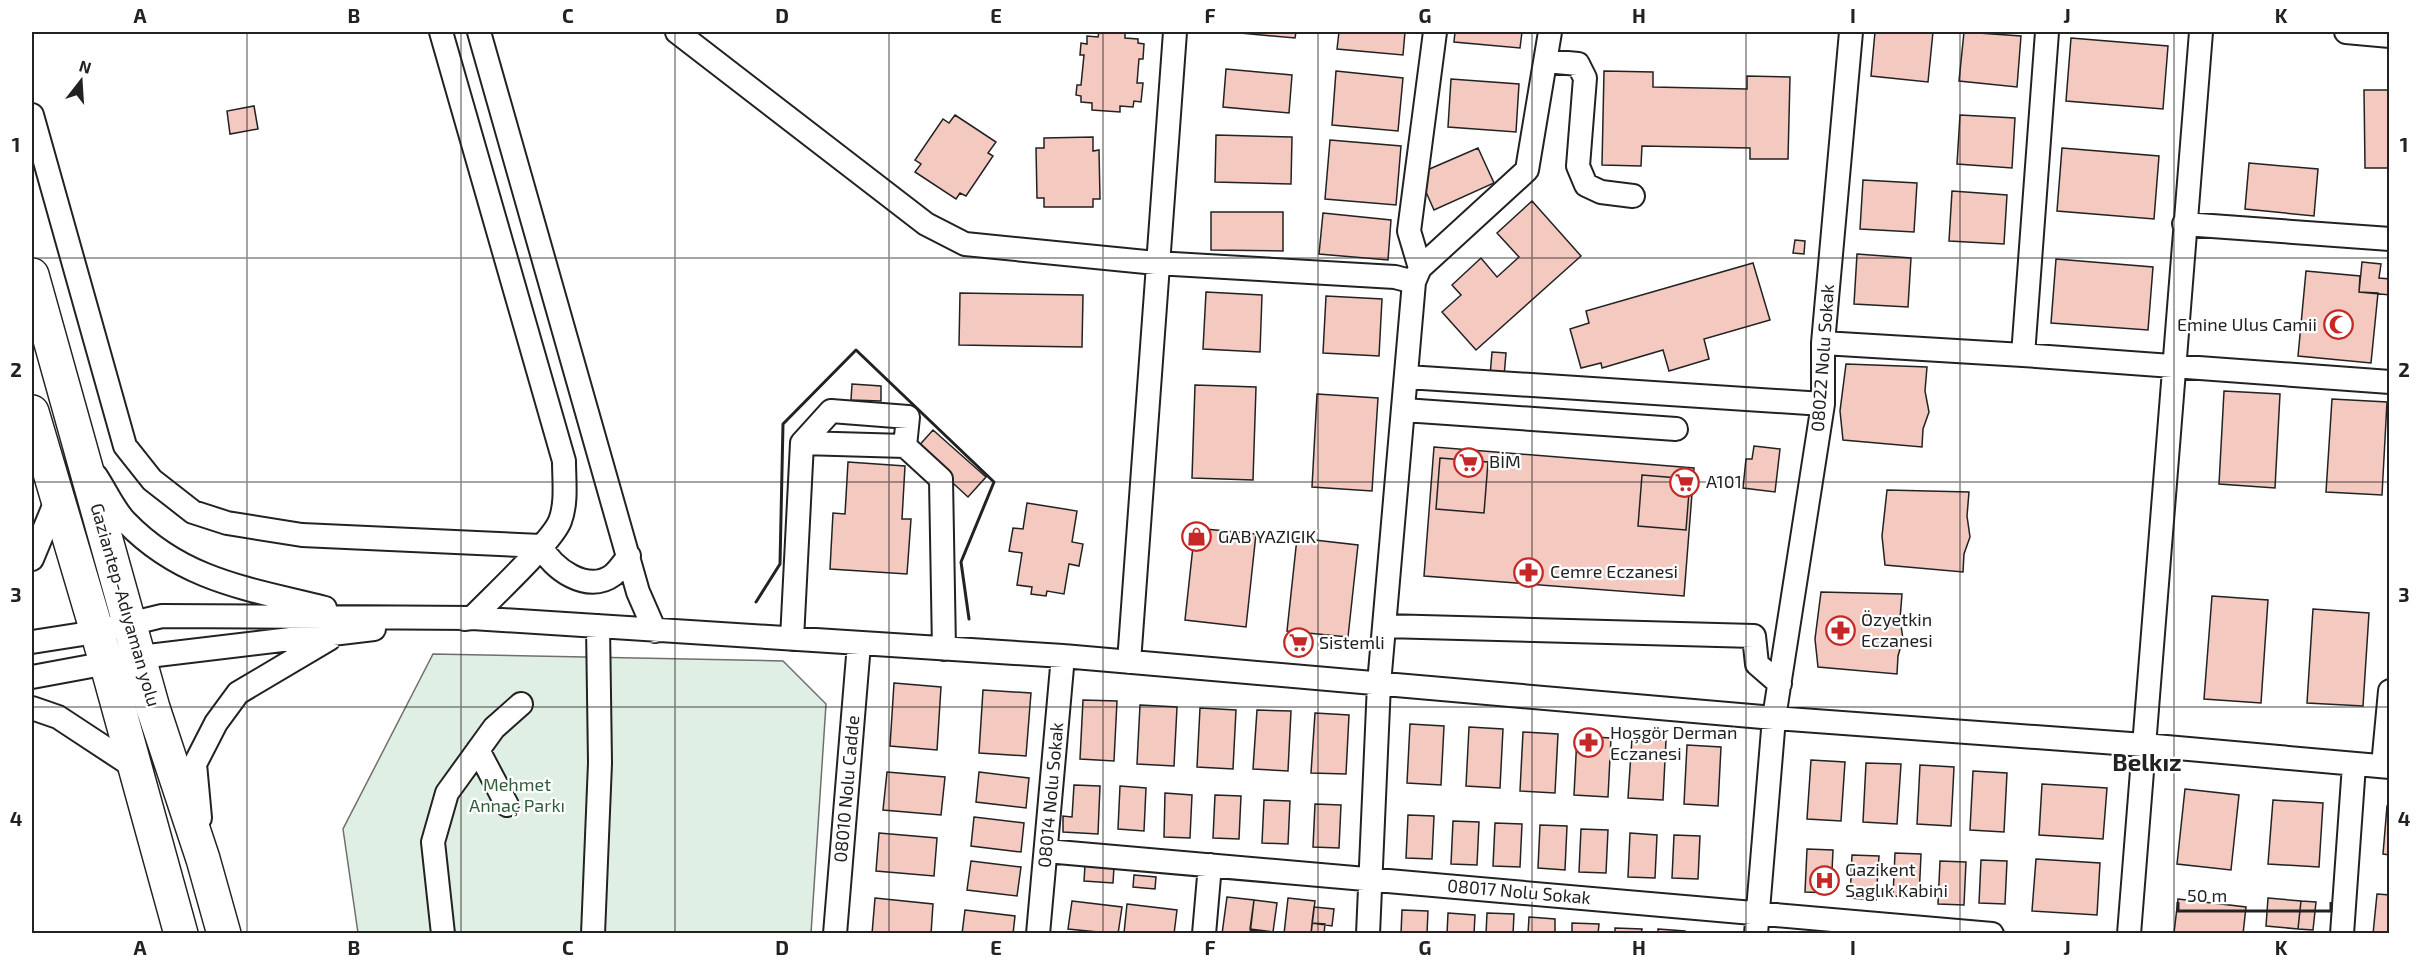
<svg xmlns="http://www.w3.org/2000/svg" width="2421" height="965" viewBox="0 0 2421 965" font-family="'Exo 2',sans-serif">
<rect width="100%" height="100%" fill="#fff"/>
<!-- green -->
<path fill="#e0efe3" stroke="#6f6f6f" stroke-width="1.5" d="M433 654 783 661 826 704 811 933H358L343 829Z"/>
<!-- building -->
<path fill="#f3c9c0" stroke="#222" stroke-width="1.5" d="M1099 32H1125V38L1138 39V43L1144 44 1143 59H1139L1137 83H1143L1141 102 1134 101 1133 107 1120 106V112L1092 110V103L1081 102V96L1076 95 1077 85H1081L1084 55H1080L1081 43 1087 44V36L1098 37Z
M1229 32H1296L1295 38Z
M1339 32H1405L1403 55 1337 49Z
M1455 32H1522L1520 48 1454 42Z
M1875 32H1933L1928 82 1871 76Z
M1964 32 2021 36 2017 87 1959 81Z
M2071 38 2168 46 2163 109 2066 101Z
M1226 69 1292 75 1289 113 1223 107Z
M1336 71 1403 78 1398 131 1332 125Z
M1604 71 1653 72V87L1747 89V76L1790 77 1788 159H1750V148L1642 146 1641 166 1602 165Z
M1451 79 1519 84 1516 132 1448 127Z
M2364 90H2390V168H2365Z
M254 106 258 129 230 134 227 111Z
M955 115 996 142 988 153 993 156 966 196 960 193 956 199 915 172 921 164 915 160 943 119 949 123Z
M1960 115 2015 118 2012 168 1957 164Z
M1216 135 1292 137 1291 184 1215 182Z
M1093 137V151L1099 150 1100 199H1093V207H1044V198H1037L1036 148H1044V138Z
M1330 140 1401 146 1396 205 1325 199Z
M1478 148 1494 183 1434 210 1418 174Z
M2062 148 2159 156 2154 219 2057 211Z
M2249 163 2318 169 2314 216 2245 209Z
M1863 180 1917 183 1914 232 1860 229Z
M1952 191 2007 195 2004 244 1949 241Z
M1532 201 1581 256 1476 350 1442 312 1461 295 1452 285 1481 258 1497 277 1519 257 1497 233Z
M1211 212H1283V251L1211 250Z
M1323 213 1391 220 1388 260 1319 254Z
M1795 240 1805 241 1804 254 1793 253Z
M1857 254 1911 258 1908 307 1854 304Z
M2056 259 2153 267 2148 330 2051 323Z
M2362 262 2381 264 2379 278 2390 279V295L2359 292Z
M1753 263 1770 320 1704 339 1709 359 1669 371 1663 350 1602 368 1601 363 1581 368 1570 329 1589 323 1586 311Z
M2306 271 2360 276 2359 292 2378 293 2371 363 2298 356Z
M1206 292 1262 295 1260 352 1203 349Z
M960 293 1083 295 1082 347 959 345Z
M1326 296 1382 299 1379 356 1323 353Z
M1492 352 1506 353 1504 377 1490 376Z
M1846 364 1927 367 1925 391 1929 412 1923 429 1922 447 1843 440 1840 411Z
M852 384 881 386V401L851 400Z
M1195 385 1256 387 1253 480 1192 478Z
M2224 391 2280 394 2275 488 2219 484Z
M1317 394 1378 398 1372 491 1312 487Z
M2332 399 2387 402 2382 495 2326 492Z
M933 430 986 477 968 497 916 449Z
M1754 446 1780 449 1775 492 1743 488 1746 459H1752Z
M1434 447 1694 468 1684 596 1424 576Z
M1440 458 1488 462 1484 513 1436 509Z
M848 462 905 466 902 519H911L907 574 830 569 833 513 845 514Z
M1642 475 1690 479 1686 530 1638 526Z
M1887 490 1969 492 1967 516 1970 537 1964 554 1963 572 1885 565 1882 536Z
M1027 503 1077 511 1072 542 1083 544 1079 566 1069 564 1064 594 1047 591 1046 596 1031 594 1032 587 1017 585 1022 553 1009 551 1013 528 1023 529Z
M1195 528 1256 534 1246 627 1185 620Z
M1297 538 1358 545 1348 637 1287 631Z
M1821 592 1902 594 1900 619 1903 639 1898 656 1897 674 1818 667 1815 639Z
M2212 596 2268 600 2261 703 2204 699Z
M2313 609 2369 613 2363 706 2307 703Z
M894 683 941 687 937 750 890 746Z
M983 690 1031 693 1026 756 979 753Z
M1083 700 1117 701 1114 761 1080 759Z
M1140 705 1177 707 1174 766 1137 764Z
M1200 708 1236 710 1233 769 1197 767Z
M1257 710 1291 711 1288 771 1253 769Z
M1315 713 1349 715 1346 774 1311 773Z
M1410 724 1444 726 1441 785 1407 783Z
M1469 727 1503 729 1500 788 1466 786Z
M1523 732 1558 734 1555 793 1520 791Z
M1577 736 1611 738 1608 797 1574 795Z
M1632 738 1666 740 1663 800 1628 798Z
M1687 745 1721 747 1718 806 1684 804Z
M1811 760 1845 762 1841 821 1807 819Z
M1866 763 1901 764 1897 824 1863 822Z
M1920 765 1954 767 1951 826 1917 824Z
M1973 771 2007 773 2004 832 1970 830Z
M887 772 945 777 941 815 883 810Z
M979 772 1029 778 1026 808 976 802Z
M2042 784 2107 788 2103 839 2039 835Z
M1074 785 1100 786 1098 834 1063 832V816L1072 817Z
M1120 786 1146 788 1144 831 1118 829Z
M2185 789 2239 795 2231 870 2177 864Z
M1165 793 1192 795 1190 838 1164 837Z
M1215 795 1241 796 1239 839 1213 838Z
M1264 800 1290 801 1288 844 1262 843Z
M2273 800 2323 803 2319 867 2268 864Z
M1315 804 1341 805 1339 848 1313 847Z
M2387 806H2390V855L2383 854Z
M1408 815 1434 816 1432 859 1406 858Z
M974 817 1024 823 1021 852 971 846Z
M1453 821 1479 822 1477 865 1451 864Z
M1495 823 1522 824 1520 867 1493 866Z
M1540 825 1567 826 1565 870 1538 868Z
M1581 829 1608 830 1606 873 1579 872Z
M879 833 937 838 934 876 876 871Z
M1630 833 1657 835 1655 878 1628 877Z
M1674 835 1700 836 1698 879 1672 878Z
M1807 849 1833 850 1831 893 1805 892Z
M1895 853 1921 854 1919 898 1893 896Z
M1852 855 1879 856 1876 900 1850 898Z
M2036 859 2100 863 2097 915 2032 911Z
M1981 860 2007 861 2005 904 1979 903Z
M971 861 1021 867 1017 896 967 890Z
M1940 861 1966 862 1964 905 1938 904Z
M1085 865 1114 867 1113 883 1084 881Z
M1134 875 1156 877 1155 889 1133 887Z
M2377 894 2390 895V934H2373Z
M1227 897 1254 900 1250 934H1222Z
M875 898 933 904 931 934H872Z
M1288 898 1315 901 1311 934H1284Z
M2268 898 2301 901 2298 929 2266 926Z
M2178 899 2246 907 2243 934 2174 933Z
M1254 900 1277 903 1273 932 1250 929Z
M1072 901 1122 907 1118 934 1068 929Z
M2301 901 2316 902 2313 930 2298 929Z
M1127 904 1177 910 1174 934 1124 933Z
M1314 907 1334 909 1332 926 1312 923Z
M965 910 1015 916 1013 934H962Z
M1402 910 1428 911 1427 934H1401Z
M1448 913 1475 915 1474 934H1447Z
M1487 913 1514 914 1513 934H1486Z
M1529 917 1555 919V934H1528Z
M1312 923 1325 924 1324 934H1311Z
M1572 923 1599 924 1598 934H1572Z
M1615 928 1642 929 1641 934H1615Z
M1658 929 1685 931V934H1658Z"/>
<g fill="none" stroke-linecap="round" stroke-linejoin="round">
<defs>
<path id="minor" d="M441 32 564 461C564 480 567 503 560 521 552 542 491 598 472 618L464 619
M479 32 638 592 655 631
M677 32 926 224 965 244 1156 263 1395 277 1414 282
M2346 32 2390 36
M1546 61 1578 64 1585 78 1578 166 1586 185 1601 192 1633 196
M32 115 125 446 152 480 193 512 227 523 302 535 541 546
M2184 224 2390 239
M1420 268 1409 231 1435 32
M1823 343 2023 355 2390 382
M2023 355 2047 32
M1407 377 1823 404
M1404 410 1676 429
M802 443 831 411 908 417 905 446
M96 476C106 491 114 510 126 522 183 581 250 589 325 608
M541 546C552 569 588 594 613 575 619 570 624 562 629 556
M32 559 56 501
M1384 626 1754 636 1757 664 1780 684
M792 639 802 443 905 446 941 479 944 649
M32 642 96 632 162 616 472 618 1063 656 1774 718 2144 745 2390 767
M1129 662 1175 32
M32 677 140 657 374 629
M32 708 58 717 134 767
M478 750 507 805
M2383 766 2390 691
M200 818 195 764 216 723 238 693 329 639
M1046 851 1992 934
M443 934 433 842 447 793 494 728 521 704
M593 934 600 763 598 626
M835 934 859 644
M1038 934 1063 656
M1204 934 1210 865
M1368 934 1379 684 1414 282 1420 268 1527 170 1550 32
M1756 934 1774 718 1823 404V343L1851 32
M2129 934 2201 32
M2342 934 2354 765"/>
<path id="highway" d="M32 275 153 708 203 859 224 934
M32 412 106 662 181 934"/>
</defs>
<!-- minor casing -->
<use href="#minor" stroke="#222" stroke-width="26"/>
<!-- highway casing -->
<use href="#highway" stroke="#222" stroke-width="36"/>
<!-- minor -->
<use href="#minor" stroke="#fff" stroke-width="22"/>
<!-- highway -->
<use href="#highway" stroke="#fff" stroke-width="33"/>
<!-- wall -->
<path stroke="#222" stroke-width="3" d="M756 602 780 564 783 424 856 350 994 482 961 562 969 619"/>
</g>
<!-- grid -->
<path fill="none" stroke="#222" stroke-width="1.5" stroke-opacity="0.55" d="M247 32V934M461 32V934M675 32V934M889 32V934M1103 32V934M1318 32V934M1532 32V934M1746 32V934M1960 32V934M2174 32V934M32 258H2390M32 482H2390M32 707H2390"/>
<!-- icons -->
<defs>
<symbol id="mosque-ring" viewBox="-11 -11 22 22"><circle r="9.5" fill="#fff" stroke="#c62828" stroke-width="1.5"/><path d="M3.5-4.9A6 6 0 1 0 3.5 4.9A5 5 0 1 1 3.5-4.9Z" fill="#c62828"/></symbol>
<symbol id="supermarket-ring" viewBox="-11 -11 22 22"><circle r="9.5" fill="#fff" stroke="#c62828" stroke-width="1.5"/><path d="M-6-5.5h2.5l.6 2H6L4.5 2H-2.5L-4.4-4H-6ZM-1.5 3.2a1.3 1.3 0 1 0 .1 0ZM3 3.2a1.3 1.3 0 1 0 .1 0Z" fill="#c62828"/></symbol>
<symbol id="shop-ring" viewBox="-11 -11 22 22"><circle r="9.5" fill="#fff" stroke="#c62828" stroke-width="1.5"/><path d="M-5-2.5h2.3a2.7 3.5 0 0 1 5.4 0H5L5.5 6h-11ZM-1.5-2.5h3a1.5 2.3 0 0 0-3 0Z" fill="#c62828"/></symbol>
<symbol id="pharmacy-ring" viewBox="-11 -11 22 22"><circle r="9.5" fill="#fff" stroke="#c62828" stroke-width="1.5"/><path d="M-2-6h4v4h4v4h-4v4h-4v-4h-4v-4h4Z" fill="#c62828"/></symbol>
<symbol id="hospital-ring" viewBox="-11 -11 22 22"><circle r="9.5" fill="#fff" stroke="#c62828" stroke-width="1.5"/><path d="M-5-5h3v3.5h4V-5h3V5h-3V1.5h-4V5h-3Z" fill="#c62828"/></symbol>
</defs>
<g fill-rule="evenodd">
<use href="#mosque-ring" x="2322" y="308" width="33" height="33"/>
<use href="#supermarket-ring" x="1452" y="446" width="33" height="33"/>
<use href="#supermarket-ring" x="1668" y="466" width="33" height="33"/>
<use href="#shop-ring" x="1180" y="520" width="33" height="33"/>
<use href="#pharmacy-ring" x="1512" y="556" width="33" height="33"/>
<use href="#pharmacy-ring" x="1824" y="614" width="33" height="33"/>
<use href="#supermarket-ring" x="1282" y="626" width="33" height="33"/>
<use href="#pharmacy-ring" x="1572" y="726" width="33" height="33"/>
<use href="#hospital-ring" x="1808" y="864" width="33" height="33"/>
</g>
<g text-anchor="middle" stroke-width="4.5" stroke-linejoin="round" paint-order="stroke">
<!-- poi labels -->
<g font-size="18" fill="#222" stroke="#fff" text-anchor="start">
<text x="2317" y="331" text-anchor="end">Emine Ulus Camii</text>
<text x="1489" y="468">BİM</text>
<text x="1706" y="488">A101</text>
<text x="1218" y="543">GAB YAZICIK</text>
<text x="1550" y="578">Cemre Eczanesi</text>
<text x="1861" y="626">Özyetkin<tspan x="1861" dy="21">Eczanesi</tspan></text>
<text x="1319" y="649">Sistemli</text>
<text x="1610" y="739">Hoşgör Derman<tspan x="1610" dy="21">Eczanesi</tspan></text>
<text x="1845" y="876">Gazikent<tspan x="1845" dy="21">Saglık Kabini</tspan></text>
</g>
<!-- street labels -->
<g font-size="18" fill="#222" stroke="#fff">
<text transform="translate(1823 358) rotate(-86)" y="6">08022 Nolu Sokak</text>
<text transform="translate(125 605) rotate(74)" y="6">Gaziantep-Adıyaman yolu</text>
<text transform="translate(847 789) rotate(-85)" y="6">08010 Nolu Cadde</text>
<text transform="translate(1051 795) rotate(-85)" y="6">08014 Nolu Sokak</text>
<text transform="translate(1519 892) rotate(5)" y="6">08017 Nolu Sokak</text>
</g>
<!-- park labels -->
<g font-size="18" fill="#2f5e38" stroke="#fff">
<text x="517" y="791">Mehmet<tspan x="517" dy="21">Annaç Parkı</tspan></text>
</g>
<!-- district labels -->
<g font-size="24" font-weight="bold" fill="#222" stroke="#fff">
<text x="2147" y="771">Belkız</text>
</g>
</g>
<!-- border -->
<rect width="2421" height="965" fill="none" stroke="#ffffff" stroke-width="66"/>
<!-- north arrow -->
<g transform="translate(81 81) rotate(17)" stroke="#ffffff" stroke-width="4.5" paint-order="stroke">
<path d="M0-4.5L10 22L0 15L-10 22Z" fill="#222222"/>
<text y="-9" font-size="16" font-weight="bold" text-anchor="middle" fill="#222222">N</text>
</g>
<!-- scale -->
<path d="M2178 902v9h153v-9" fill="none" stroke="#222222" stroke-width="3"/>
<text x="2187" y="902" font-size="18" fill="#222222" stroke="#ffffff" stroke-width="4.5" paint-order="stroke">50 m</text>
<rect x="33" y="33" width="2355" height="899" fill="none" stroke="#222" stroke-width="2"/>
<g font-size="20" text-anchor="middle" font-weight="bold" fill="#222">
<text x="140" y="23">A</text>
<text x="354" y="23">B</text>
<text x="568" y="23">C</text>
<text x="782" y="23">D</text>
<text x="996" y="23">E</text>
<text x="1210" y="23">F</text>
<text x="1425" y="23">G</text>
<text x="1639" y="23">H</text>
<text x="1853" y="23">I</text>
<text x="2067" y="23">J</text>
<text x="2281" y="23">K</text>
<text x="16" y="152">1</text>
<text x="2404" y="152">1</text>
<text x="16" y="377">2</text>
<text x="2404" y="377">2</text>
<text x="16" y="602">3</text>
<text x="2404" y="602">3</text>
<text x="16" y="826">4</text>
<text x="2404" y="826">4</text>
<text x="140" y="955">A</text>
<text x="354" y="955">B</text>
<text x="568" y="955">C</text>
<text x="782" y="955">D</text>
<text x="996" y="955">E</text>
<text x="1210" y="955">F</text>
<text x="1425" y="955">G</text>
<text x="1639" y="955">H</text>
<text x="1853" y="955">I</text>
<text x="2067" y="955">J</text>
<text x="2281" y="955">K</text>
</g>
</svg>
